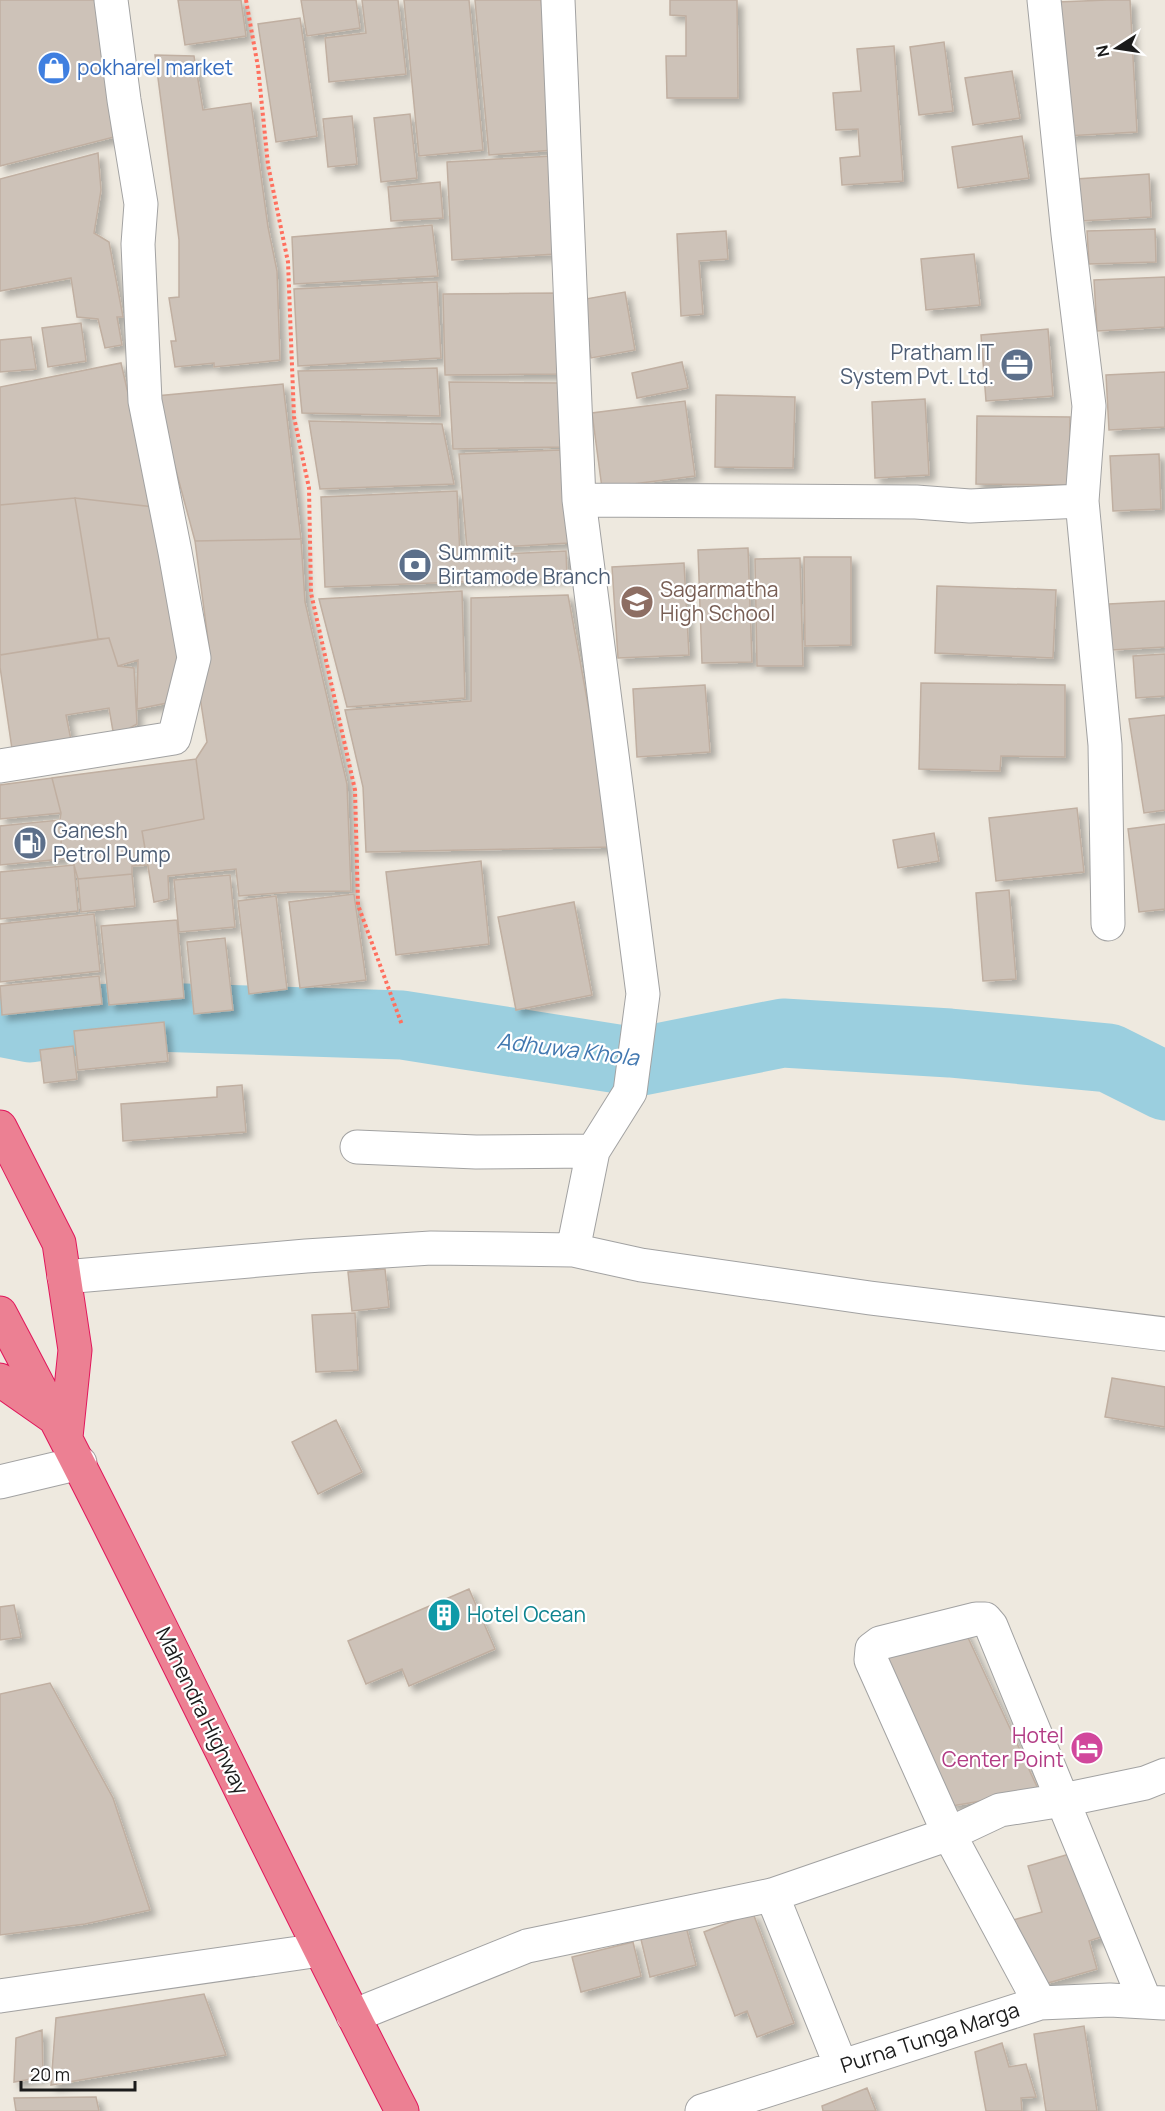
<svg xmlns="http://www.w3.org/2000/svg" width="1165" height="2111" viewBox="0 0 1165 2111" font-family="Manrope,sans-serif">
<defs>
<filter id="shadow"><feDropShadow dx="5.5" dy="5.5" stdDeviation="3" flood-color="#0004"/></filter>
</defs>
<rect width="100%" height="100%" fill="#eee9df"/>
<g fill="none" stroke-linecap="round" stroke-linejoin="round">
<!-- river -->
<path stroke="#9bcfdf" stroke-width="69" d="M0 1022 30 1028 89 1019 153 1017 402 1025 637 1062 783 1033 950 1043 1109 1058 1165 1086"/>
</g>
<!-- building -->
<path fill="#cdc2b8" stroke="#c0afa1" stroke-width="1.5" filter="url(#shadow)" d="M0 0H98L118 136 0 166Z
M178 0H241L246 36 185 45Z
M301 0H356L360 28 307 36Z
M362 0H398L406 74 329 82 325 38 366 33Z
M404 0H469L483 150 419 156Z
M475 0H541L554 150 489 155Z
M670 0H737L738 98H667L666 56H686V16L670 15Z
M1107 0H1130L1137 132 1065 136 1058 2Z
M300 18 317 136 276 142 258 24Z
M944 42 953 111 919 115 910 47Z
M894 46 903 181 842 185 840 158 860 156 858 129 836 130 833 93 861 91 857 49Z
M155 55 194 56 203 110 251 103 268 227 277 271 280 360 214 367V363L175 367 171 341H176L169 298 179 297V240Z
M1012 71 1020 118 973 125 965 78Z
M410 114 417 178 381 182 374 118Z
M352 116 357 164 328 167 323 119Z
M1022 136 1029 178 958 188 952 147Z
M98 153 101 190 94 233 109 242 123 317H117L122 345 105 348 98 319 77 317 71 278 0 291V179Z
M552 156 557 254 452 260 447 162Z
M1149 174 1151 217 1080 221 1076 179Z
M440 182 443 218 391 221 388 187Z
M432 225 438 276 294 284 292 237Z
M1155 229 1156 262 1089 264 1087 231Z
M726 231 728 259 699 261 703 314 681 316 677 234Z
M974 254 980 305 926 310 921 259Z
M1165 277V327L1097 331 1094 280Z
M437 282 441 358 298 366 294 289Z
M625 292 635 350 591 358 580 300Z
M563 293V374L445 375 443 294Z
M81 323 86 361 48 367 42 328Z
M1048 329 1053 396 986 401 981 335Z
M31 337 36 369 0 372V340Z
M682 362 688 388 637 398 632 373Z
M121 363 154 507 75 498 0 505V387Z
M437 368 440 416 302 413 298 371Z
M1165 372V427L1109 430 1106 375Z
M449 382 563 383 565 447 453 449Z
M283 384 301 539 195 541 156 396Z
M716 395 795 397 793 468 715 467Z
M925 399 929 475 875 478 872 402Z
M685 401 695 476 602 488 592 413Z
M977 416 1070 417 1069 485 976 484Z
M309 421 442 424 454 484 320 489Z
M560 450 569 543 467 549 459 454Z
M1159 454 1161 509 1113 511 1110 456Z
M457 491 460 556 566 551 567 578 325 587 321 497Z
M75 498 98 639 0 655V505Z
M75 498 154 507 180 651 167 703 137 709 138 660 118 666 109 638 98 639Z
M301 539 305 602 347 784 351 891 291 892 239 896 236 869 168 876 169 899 154 902 142 831 204 819 196 759 207 742 198 684 210 655 195 541Z
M748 548 752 662 702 663 698 550Z
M804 557H851V645L805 646Z
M800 558 803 666H757L755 559Z
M684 563 689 655 618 658 612 567Z
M937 586 1056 590 1053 658 935 653Z
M462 591 465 698 347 707 319 599Z
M568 595 614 847 366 852 363 787 345 710 471 701V598Z
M1165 601V647L1111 650 1109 604Z
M109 638 118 666 134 668 137 724 114 737 109 708 66 715 71 740 12 749 0 667V655Z
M1165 654V696L1136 698 1133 656Z
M921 683 1065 685V757L1001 756 1000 771 919 769Z
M705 685 710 752 637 757 633 689Z
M1165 715V810L1144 813 1129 719Z
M196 759 204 819 142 831 148 865 132 866V874L78 879 74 865V857L62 859 60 820 61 813 52 778Z
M52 778 61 813 0 819V785Z
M1077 808 1084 872 996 881 989 818Z
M60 820 62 859 0 865V826Z
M1165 824V909L1139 912 1128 829Z
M934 833 939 861 898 868 893 840Z
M481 861 489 944 396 955 386 872Z
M74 865 78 911 0 919V872Z
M132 874 135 906 81 912 78 879Z
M230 875 235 927 179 932 174 880Z
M1009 890 1016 979 983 981 976 893Z
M354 894 366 980 300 988 289 902Z
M276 896 287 989 249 994 238 901Z
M574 902 592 995 516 1010 498 917Z
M94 914 100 971 0 982V924Z
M177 920 184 998 109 1005 101 926Z
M225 938 233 1010 194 1014 187 942Z
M99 976 102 1004 2 1015 0 986Z
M164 1022 168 1061 78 1070 74 1031Z
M73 1046 77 1079 44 1083 40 1050Z
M242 1085 246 1132 123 1141 121 1104 217 1097V1087Z
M385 1269 389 1307 352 1311 348 1272Z
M355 1313 358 1370 316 1372 312 1315Z
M1112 1378 1165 1387V1427L1105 1417Z
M336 1420 362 1472 318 1494 292 1442Z
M469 1589 495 1649 409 1686 402 1669 366 1684 348 1641Z
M14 1605 21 1637 0 1640V1607Z
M964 1629 1039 1791 952 1806 884 1651Z
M50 1683 113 1798 150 1910 85 1924 0 1935V1694Z
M1080 1851 1104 1936 1089 1941 1097 1969 1041 1985 1013 1920 1042 1912 1028 1866Z
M753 1913 794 2023 757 2037 747 2011 735 2016 704 1932Z
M684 1919 696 1965 650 1977 639 1931Z
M633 1942 641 1976 581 1992 572 1957Z
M204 1994 226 2055 51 2085 56 2018Z
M1084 2026 1097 2111H1046L1034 2034Z
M42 2030 43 2077 14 2082 16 2038Z
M1002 2043 1009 2067 1026 2064 1036 2097 1021 2098 1022 2111H986L975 2052Z
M867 2088 876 2111H823L822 2106Z
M96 2097 99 2111H16L14 2098Z"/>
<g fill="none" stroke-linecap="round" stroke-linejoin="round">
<defs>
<path id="minor" d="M558 0 579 500 643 994 630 1092 593 1151 573 1250
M1044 0 1068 234 1089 406 1082 501 1105 745 1108 924
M579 500 916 502 970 506 1082 501
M0 766 174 738 194 658 175 552 145 401 138 244 141 204 124 100 111 0
M357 1147 476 1152 593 1151
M64 1277 306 1256 431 1248 573 1250 641 1265 870 1298 1165 1334
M0 1482 80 1463
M772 1895 841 2066
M0 1996 320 1950
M1040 2003 949 1834 871 1660 872 1649 880 1643 976 1619H985L991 1626 1145 2001
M353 2016 527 1946 772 1895 949 1834 1000 1810 1063 1800 1145 1783 1165 1775
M702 2111 1040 2003 1110 2000 1163 2003"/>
<path id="highway" d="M0 1127 59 1243 75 1350 66 1437
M0 1313C140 1576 265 1846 402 2111
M0 1380 53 1417"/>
</defs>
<!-- minor casing -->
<use href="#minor" stroke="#a2a2a2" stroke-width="35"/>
<!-- highway casing -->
<use href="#highway" stroke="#e1165b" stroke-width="35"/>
<!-- path -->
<path stroke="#ff705f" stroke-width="4" stroke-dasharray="3 3" stroke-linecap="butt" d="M246 0 258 67 268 165 288 262 294 417 309 488 311 593 355 790 358 905 402 1025"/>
<!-- minor -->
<use href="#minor" stroke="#fff" stroke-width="33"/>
<!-- highway -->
<use href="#highway" stroke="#ec8093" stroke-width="33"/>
</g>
<!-- icons -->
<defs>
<symbol id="shop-disc" viewBox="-11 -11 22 22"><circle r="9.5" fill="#3f7fe0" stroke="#fff"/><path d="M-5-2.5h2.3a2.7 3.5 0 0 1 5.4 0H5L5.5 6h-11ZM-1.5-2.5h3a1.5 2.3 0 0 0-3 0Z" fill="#fff"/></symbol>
<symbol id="office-disc" viewBox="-11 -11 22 22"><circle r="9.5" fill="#5c6f8a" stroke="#fff"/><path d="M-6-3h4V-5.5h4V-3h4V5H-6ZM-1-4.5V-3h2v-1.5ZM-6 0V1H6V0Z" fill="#fff"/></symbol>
<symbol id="bank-disc" viewBox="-11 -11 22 22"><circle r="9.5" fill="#5c6f8a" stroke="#fff"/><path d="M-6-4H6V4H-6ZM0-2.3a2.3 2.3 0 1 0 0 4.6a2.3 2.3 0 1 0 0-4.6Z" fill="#fff"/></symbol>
<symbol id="school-disc" viewBox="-11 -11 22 22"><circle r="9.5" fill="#8d6e63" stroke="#fff"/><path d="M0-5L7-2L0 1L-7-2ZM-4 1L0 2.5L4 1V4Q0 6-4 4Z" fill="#fff"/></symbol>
<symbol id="fuel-disc" viewBox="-11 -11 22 22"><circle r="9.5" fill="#5c6f8a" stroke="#fff"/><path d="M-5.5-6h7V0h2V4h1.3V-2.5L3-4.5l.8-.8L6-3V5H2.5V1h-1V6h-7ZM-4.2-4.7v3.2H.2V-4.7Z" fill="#fff"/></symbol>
<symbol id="building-disc" viewBox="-11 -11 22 22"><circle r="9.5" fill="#0f9aa8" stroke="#fff"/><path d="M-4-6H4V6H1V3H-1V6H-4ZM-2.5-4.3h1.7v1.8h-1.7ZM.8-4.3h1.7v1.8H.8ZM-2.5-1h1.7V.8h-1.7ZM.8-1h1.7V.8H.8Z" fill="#fff"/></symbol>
<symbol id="hotel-disc" viewBox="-11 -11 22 22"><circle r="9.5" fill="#d1479c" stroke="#fff"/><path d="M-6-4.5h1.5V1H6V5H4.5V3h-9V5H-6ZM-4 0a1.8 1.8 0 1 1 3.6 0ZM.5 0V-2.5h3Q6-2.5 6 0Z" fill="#fff"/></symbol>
</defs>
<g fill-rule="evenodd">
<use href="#shop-disc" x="35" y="49" width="38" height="38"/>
<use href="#office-disc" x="998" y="346" width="38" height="38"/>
<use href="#bank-disc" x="396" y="546" width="38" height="38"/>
<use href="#school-disc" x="618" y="583" width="38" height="38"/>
<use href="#fuel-disc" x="11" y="824" width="38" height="38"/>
<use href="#building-disc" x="425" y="1596" width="38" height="38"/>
<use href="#hotel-disc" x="1068" y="1729" width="38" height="38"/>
</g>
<g text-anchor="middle" stroke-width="4.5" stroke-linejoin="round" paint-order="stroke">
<!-- shop labels -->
<g font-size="21" fill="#366cbe" stroke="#fff" text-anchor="start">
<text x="77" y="75">pokharel market</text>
</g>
<!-- service labels -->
<g font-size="21" fill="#4e5e75" stroke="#fff" text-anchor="start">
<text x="994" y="360" text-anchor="end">Pratham IT<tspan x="994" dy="24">System Pvt. Ltd.</tspan></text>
<text x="438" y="560">Summit,<tspan x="438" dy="24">Birtamode Branch</tspan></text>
<text x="53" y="838">Ganesh<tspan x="53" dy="24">Petrol Pump</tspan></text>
</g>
<!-- education labels -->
<g font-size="21" fill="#785e54" stroke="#fff" text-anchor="start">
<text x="660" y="597">Sagarmatha<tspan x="660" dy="24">High School</tspan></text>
</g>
<!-- culture labels -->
<g font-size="21" fill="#0d838f" stroke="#fff" text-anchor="start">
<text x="467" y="1622">Hotel Ocean</text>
</g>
<!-- street labels -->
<g font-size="21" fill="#1b1b1b" stroke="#fff">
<text transform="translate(202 1711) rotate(64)" y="7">Mahendra Highway</text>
<text transform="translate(930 2038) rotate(-18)" y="7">Purna Tunga Marga</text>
</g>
<!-- hotel labels -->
<g font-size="21" fill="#b23c85" stroke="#fff" text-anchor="end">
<text x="1064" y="1743">Hotel<tspan x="1064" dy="24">Center Point</tspan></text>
</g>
<!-- water labels -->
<g font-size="22" font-style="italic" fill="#4278b0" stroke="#fff">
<text transform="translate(568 1049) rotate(7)" y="8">Adhuwa Khola</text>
</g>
</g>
<!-- north arrow -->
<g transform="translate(1117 48) rotate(258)" stroke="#ffffff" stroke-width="4.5" paint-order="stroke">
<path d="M0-4.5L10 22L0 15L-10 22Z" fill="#1b1b1b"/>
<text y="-9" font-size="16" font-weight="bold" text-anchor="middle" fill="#1b1b1b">N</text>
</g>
<!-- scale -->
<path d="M21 2081v9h114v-9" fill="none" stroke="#1b1b1b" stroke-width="3"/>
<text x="30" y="2081" font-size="18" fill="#1b1b1b" stroke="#ffffff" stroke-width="4.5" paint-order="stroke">20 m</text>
</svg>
